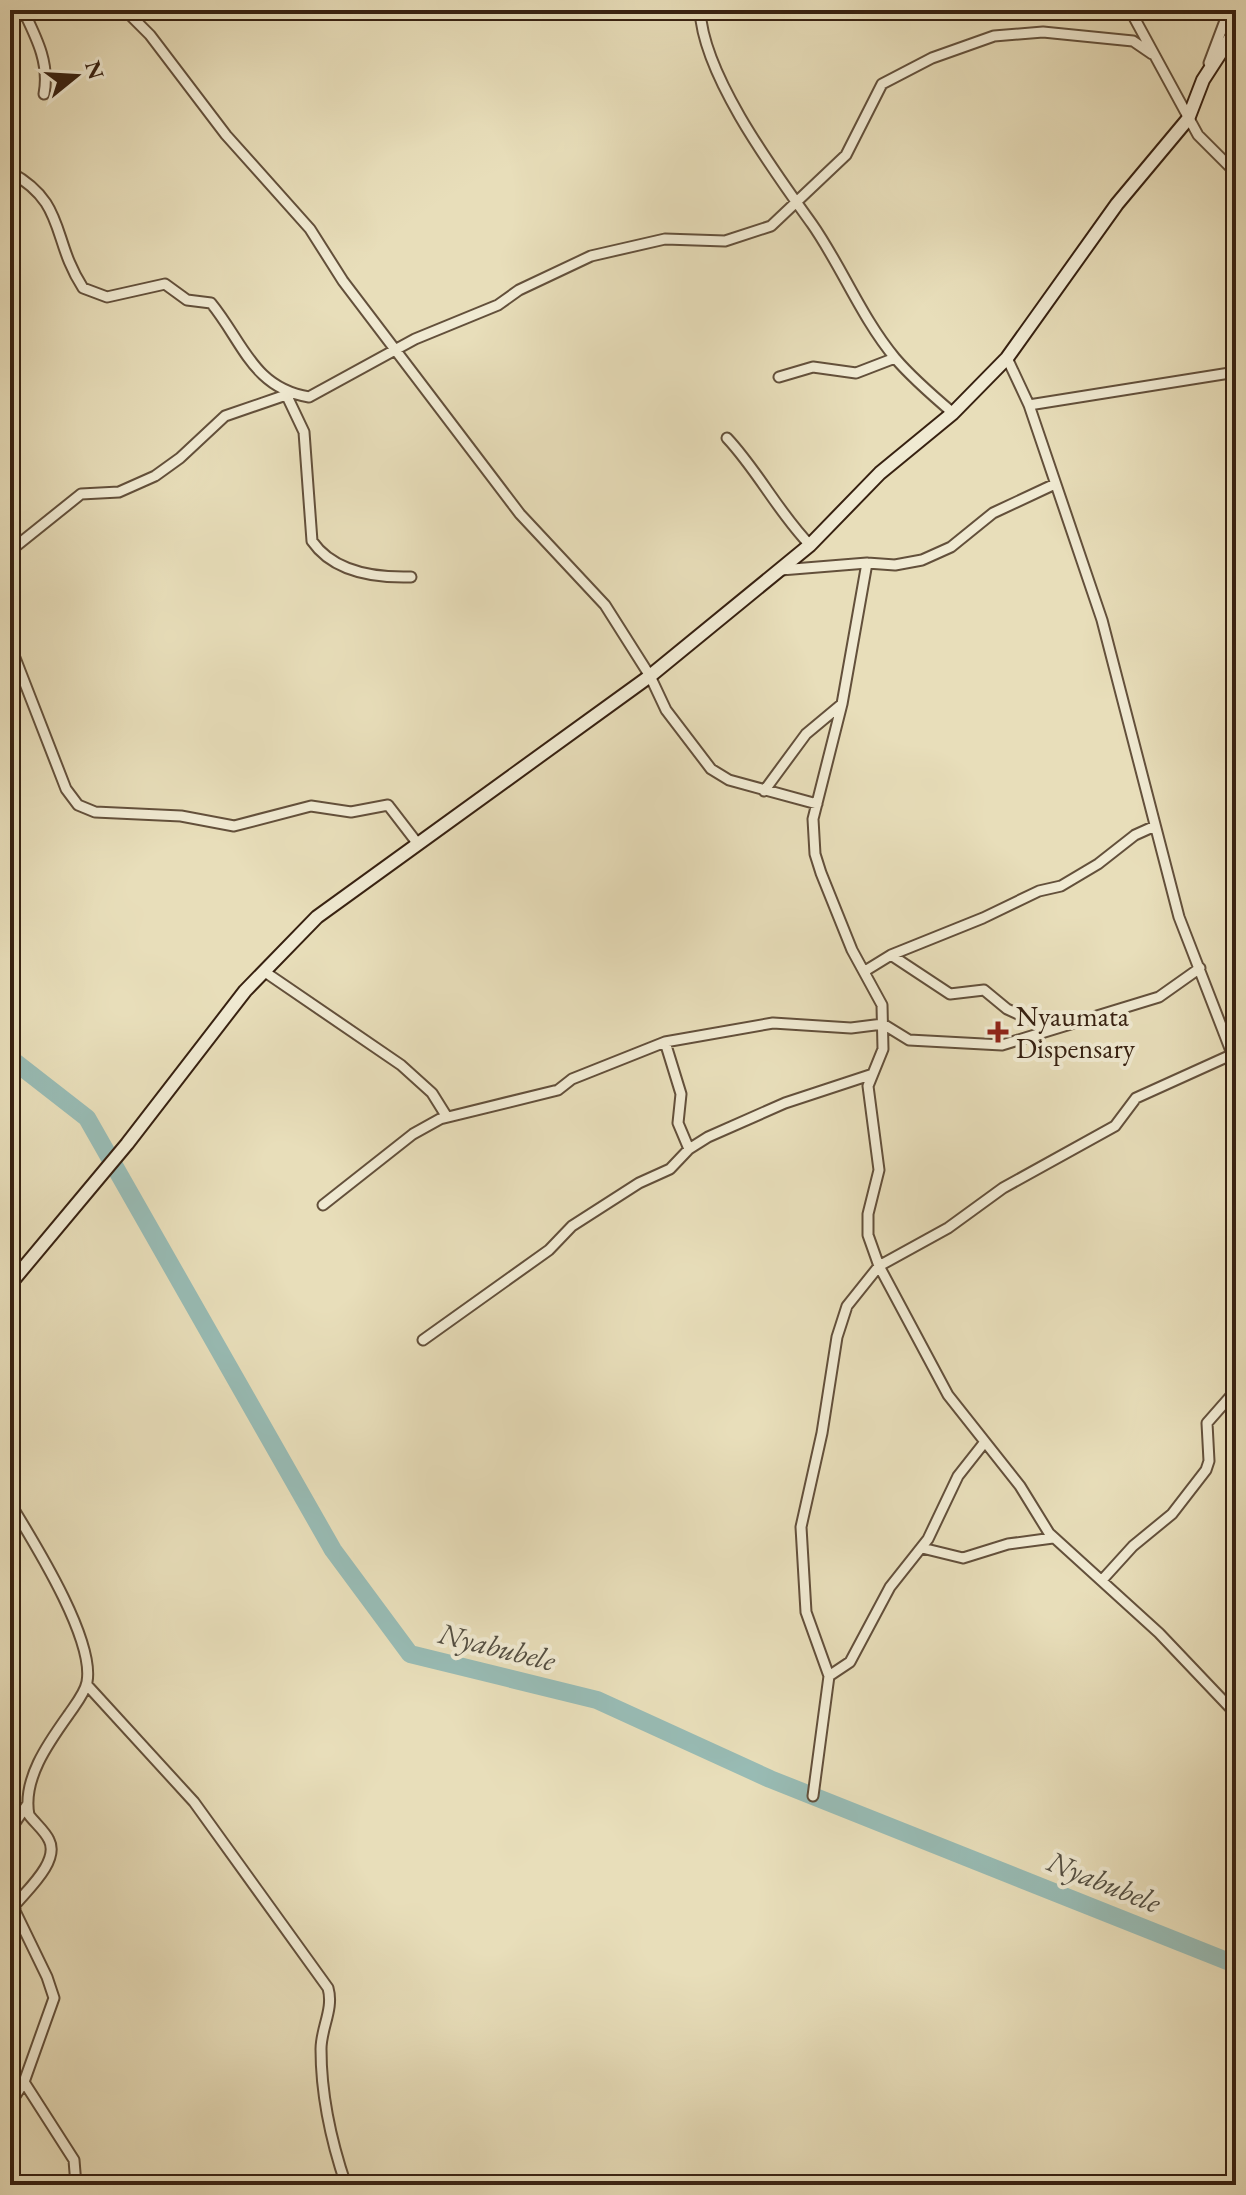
<svg xmlns="http://www.w3.org/2000/svg" width="1246" height="2195" viewBox="0 0 1246 2195" font-family="'EB Garamond',serif">
<rect width="100%" height="100%" fill="#e8deba"/>
<filter id="stains"><feTurbulence type="fractalNoise" baseFrequency=".0025" numOctaves="4"/><feColorMatrix values="0 0 0 0 .2 0 0 0 0 .09 0 0 0 0 .02 0 0 0 .5 -.17"/></filter>
<radialGradient id="worn" r=".72"><stop offset=".6" stop-color="#630" stop-opacity="0"/><stop offset="1" stop-color="#630" stop-opacity=".3"/></radialGradient>
<g fill="none" stroke-linecap="round" stroke-linejoin="round">
<!-- river -->
<path stroke="#98bbb4" stroke-width="18" d="M10 1058 87 1118 333 1550 410 1654 597 1700 770 1779 1232 1963 1236 1972"/>
<defs>
<path id="street" d="M23 10C36 37 50 63 44 94
M125 10 150 35 226 135 310 229 343 281 520 514 605 605 650 676 666 710 711 769 729 780 817 804
M700 10C703 75 774 171 812 224 842 267 861 317 895 358 912 378 933 396 953 413
M1130 10 1198 135 1236 173
M10 25 22 10
M1209 63 1229 10
M10 172C67 203 51 239 83 288L107 297 165 284 187 300 211 303C243 342 253 388 309 397L415 339 498 305 519 290 591 256 665 239 725 241 771 226 846 155 882 84 932 58 994 36 1043 32 1133 41 1152 54
M1007 358 1029 405 1102 620 1179 917 1236 1064
M779 377 813 367 856 373 895 358
M285 392 304 432 312 541C334 573 376 578 411 577
M1029 405 1236 372
M727 438C758 471 778 512 810 545
M10 551 81 494 119 492 155 476 180 458 225 416 286 395
M867 563 842 704 813 819 815 854 821 873 852 950 882 1005 883 1049 868 1086 879 1170 868 1214V1235L879 1266 948 1395 1020 1486 1049 1533 1159 1633 1236 1714
M781 570 867 563 895 565 922 560 951 547 993 513 1055 484
M10 645 66 789 78 805 95 812 181 816 234 826 311 806 351 812 388 805 418 844
M764 791 806 734 842 704
M891 955 950 994 984 990 1007 1009 1051 1029
M865 971 891 955 983 918 1039 891 1061 886 1098 864 1135 835 1155 826
M265 972 401 1065 432 1093 447 1117
M665 1042 681 1094 678 1123 689 1149
M323 1205 413 1134 440 1119 558 1090 572 1079 665 1042 773 1023 851 1028 883 1024 909 1040 1002 1045 1159 997 1200 968
M423 1340 549 1250 572 1226 639 1183 670 1169 689 1149 708 1137 785 1103 870 1075
M10 1503C33 1541 95 1639 87 1682 85 1693 75 1705 69 1714 49 1742 22 1779 29 1815 35 1823 45 1831 49 1840 60 1861 27 1890 15 1905V1911L47 1977 54 1998 24 2082 74 2160 76 2185
M922 1548 963 1558 1008 1544 1053 1538
M1103 1579 1133 1546 1172 1514 1206 1470 1209 1461 1207 1423 1236 1390
M829 1676 850 1662 890 1587 928 1539 958 1476 984 1443
M87 1685 194 1802 328 1988C334 2009 321 2028 321 2049 321 2096 331 2141 346 2185
M813 1796 829 1676 806 1612 801 1527 822 1433 837 1337 847 1306 879 1266 948 1228 1003 1188 1115 1126 1136 1098 1231 1055
M10 1830 27 1805
M10 2104 24 2082"/>
<path id="secondary" d="M10 1284 127 1144 245 991 317 917 650 676 810 545 880 473 953 413 1007 358 1117 204 1188 119 1203 80 1236 29"/>
</defs>
<!-- street casing -->
<use href="#street" stroke="#63503b" stroke-width="13"/>
<!-- secondary casing -->
<use href="#secondary" stroke="#372111" stroke-width="16"/>
<!-- street -->
<use href="#street" stroke="#f0ead2" stroke-width="9"/>
<!-- secondary -->
<use href="#secondary" stroke="#f0ead2" stroke-width="12"/>
</g>
<!-- markers -->
<path fill="#8f2418" stroke="#f0ead2" stroke-width="3" d="M994 1020h8v8h8v8h-8v8h-8v-8h-8v-8h8z"/>
<g text-anchor="middle" stroke-width="8" stroke-linejoin="round" paint-order="stroke">
<!-- poi labels -->
<g font-size="28" fill="#372111" stroke="#f0ead2" text-anchor="start">
<text x="1016" y="1026">Nyaumata<tspan x="1016" dy="32">Dispensary</tspan></text>
</g>
<!-- water labels -->
<g font-size="30" font-style="italic" fill="#544f42" stroke="#f0ead2">
<text transform="translate(497 1647) rotate(14)" y="10">Nyabubele</text>
<text transform="translate(1104 1882) rotate(22)" y="10">Nyabubele</text>
</g>
</g>
<!-- margin -->
<rect width="1246" height="2195" fill="none" stroke="#e8deba" stroke-width="40"/>
<rect x="12" y="12" width="1222" height="2171" fill="none" stroke="#372111" stroke-width="4"/>
<rect x="20" y="20" width="1206" height="2155" fill="none" stroke="#372111" stroke-width="2"/>
<!-- north arrow -->
<g transform="translate(76 76) rotate(72)" stroke="#f0ead2" stroke-width="6" paint-order="stroke">
<path d="M0-6L14 30L0 20L-14 30Z" fill="#372111"/>
<text y="-12" font-size="22" font-weight="bold" text-anchor="middle" fill="#372111">N</text>
</g>
<rect width="100%" height="100%" filter="url(#stains)"/>
<rect width="100%" height="100%" fill="url(#worn)"/>
</svg>
